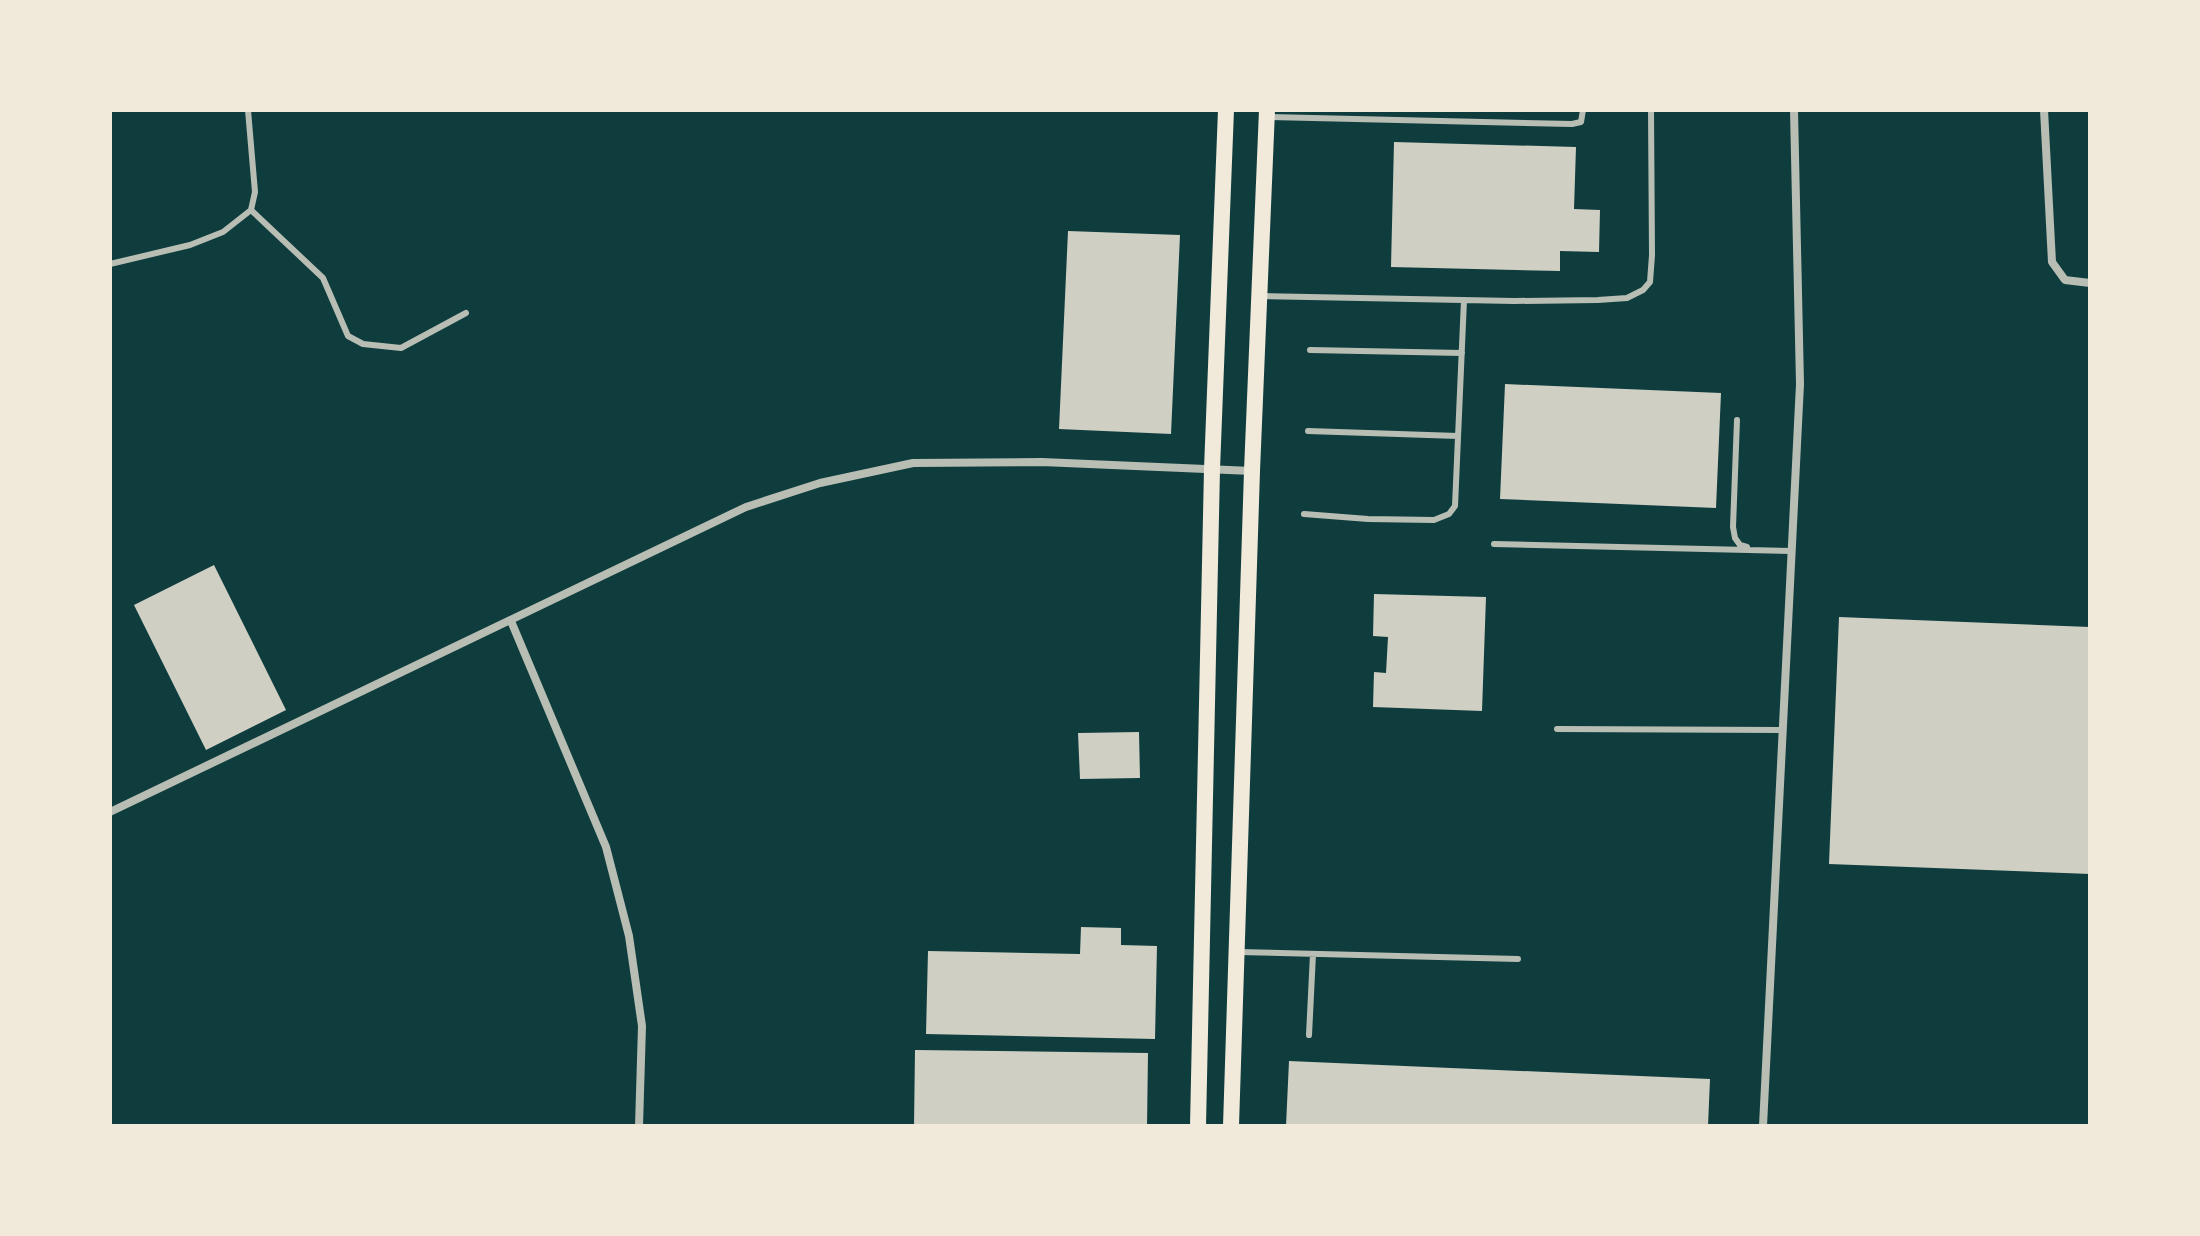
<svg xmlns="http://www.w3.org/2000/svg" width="2200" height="1236" viewBox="0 0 2200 1236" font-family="'Fira Sans Condensed',sans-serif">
<rect width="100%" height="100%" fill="#0f3d3e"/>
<!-- building -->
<path fill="#cfcfc3" d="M1394 142 1576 147 1574 209 1600 210 1599 252 1560 251V271L1391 267Z
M1068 231 1180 235 1171 434 1059 429Z
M1505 384 1721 393 1716 508 1500 499Z
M214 565 286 710 206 750 134 605Z
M1374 594 1486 597 1482 711 1373 707 1374 672 1386 673 1388 637 1373 636Z
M1839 617 2090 627V874L1829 864Z
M1139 732 1140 778 1080 779 1078 733Z
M1081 927 1121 928V945L1157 946 1155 1039 926 1034 928 951 1080 954Z
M915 1050 1148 1053 1147 1126H914Z
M1289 1061 1710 1079 1708 1126H1286Z"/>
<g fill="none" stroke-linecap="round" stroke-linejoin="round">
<!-- service -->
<path stroke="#b8beb3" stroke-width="6" d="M1269 117 1572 124 1581 122 1583 110
M251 210 323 278 348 336 363 344 401 348 466 313
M110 264 190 245 223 232 251 210 255 192 248 110
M1259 296 1514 301 1598 300 1627 298 1643 290 1650 282 1652 255 1651 110
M1310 350 1462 353
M1737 420 1733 527 1735 538 1740 545 1747 547
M1308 431 1458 436
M1304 514 1368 519 1434 520 1449 514 1455 506 1464 300
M1494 544 1792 551
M1557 729 1783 730
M1238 952 1518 959
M1309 1035 1313 954"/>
<!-- minor -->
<path stroke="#b8beb3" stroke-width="8" d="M2044 110 2052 262 2065 280 2090 283
M511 621 606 847 629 936 642 1026 639 1126
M110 812 746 507 820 483 913 463 1042 462 1252 471
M1763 1126 1800 384 1794 110"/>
<!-- secondary -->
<path stroke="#f1e9da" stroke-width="16" d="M1198 1126 1212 469 1226 110
M1231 1126 1252 471 1267 110"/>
</g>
<!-- border -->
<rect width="2200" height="1236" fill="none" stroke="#f1e9da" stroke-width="224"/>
</svg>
